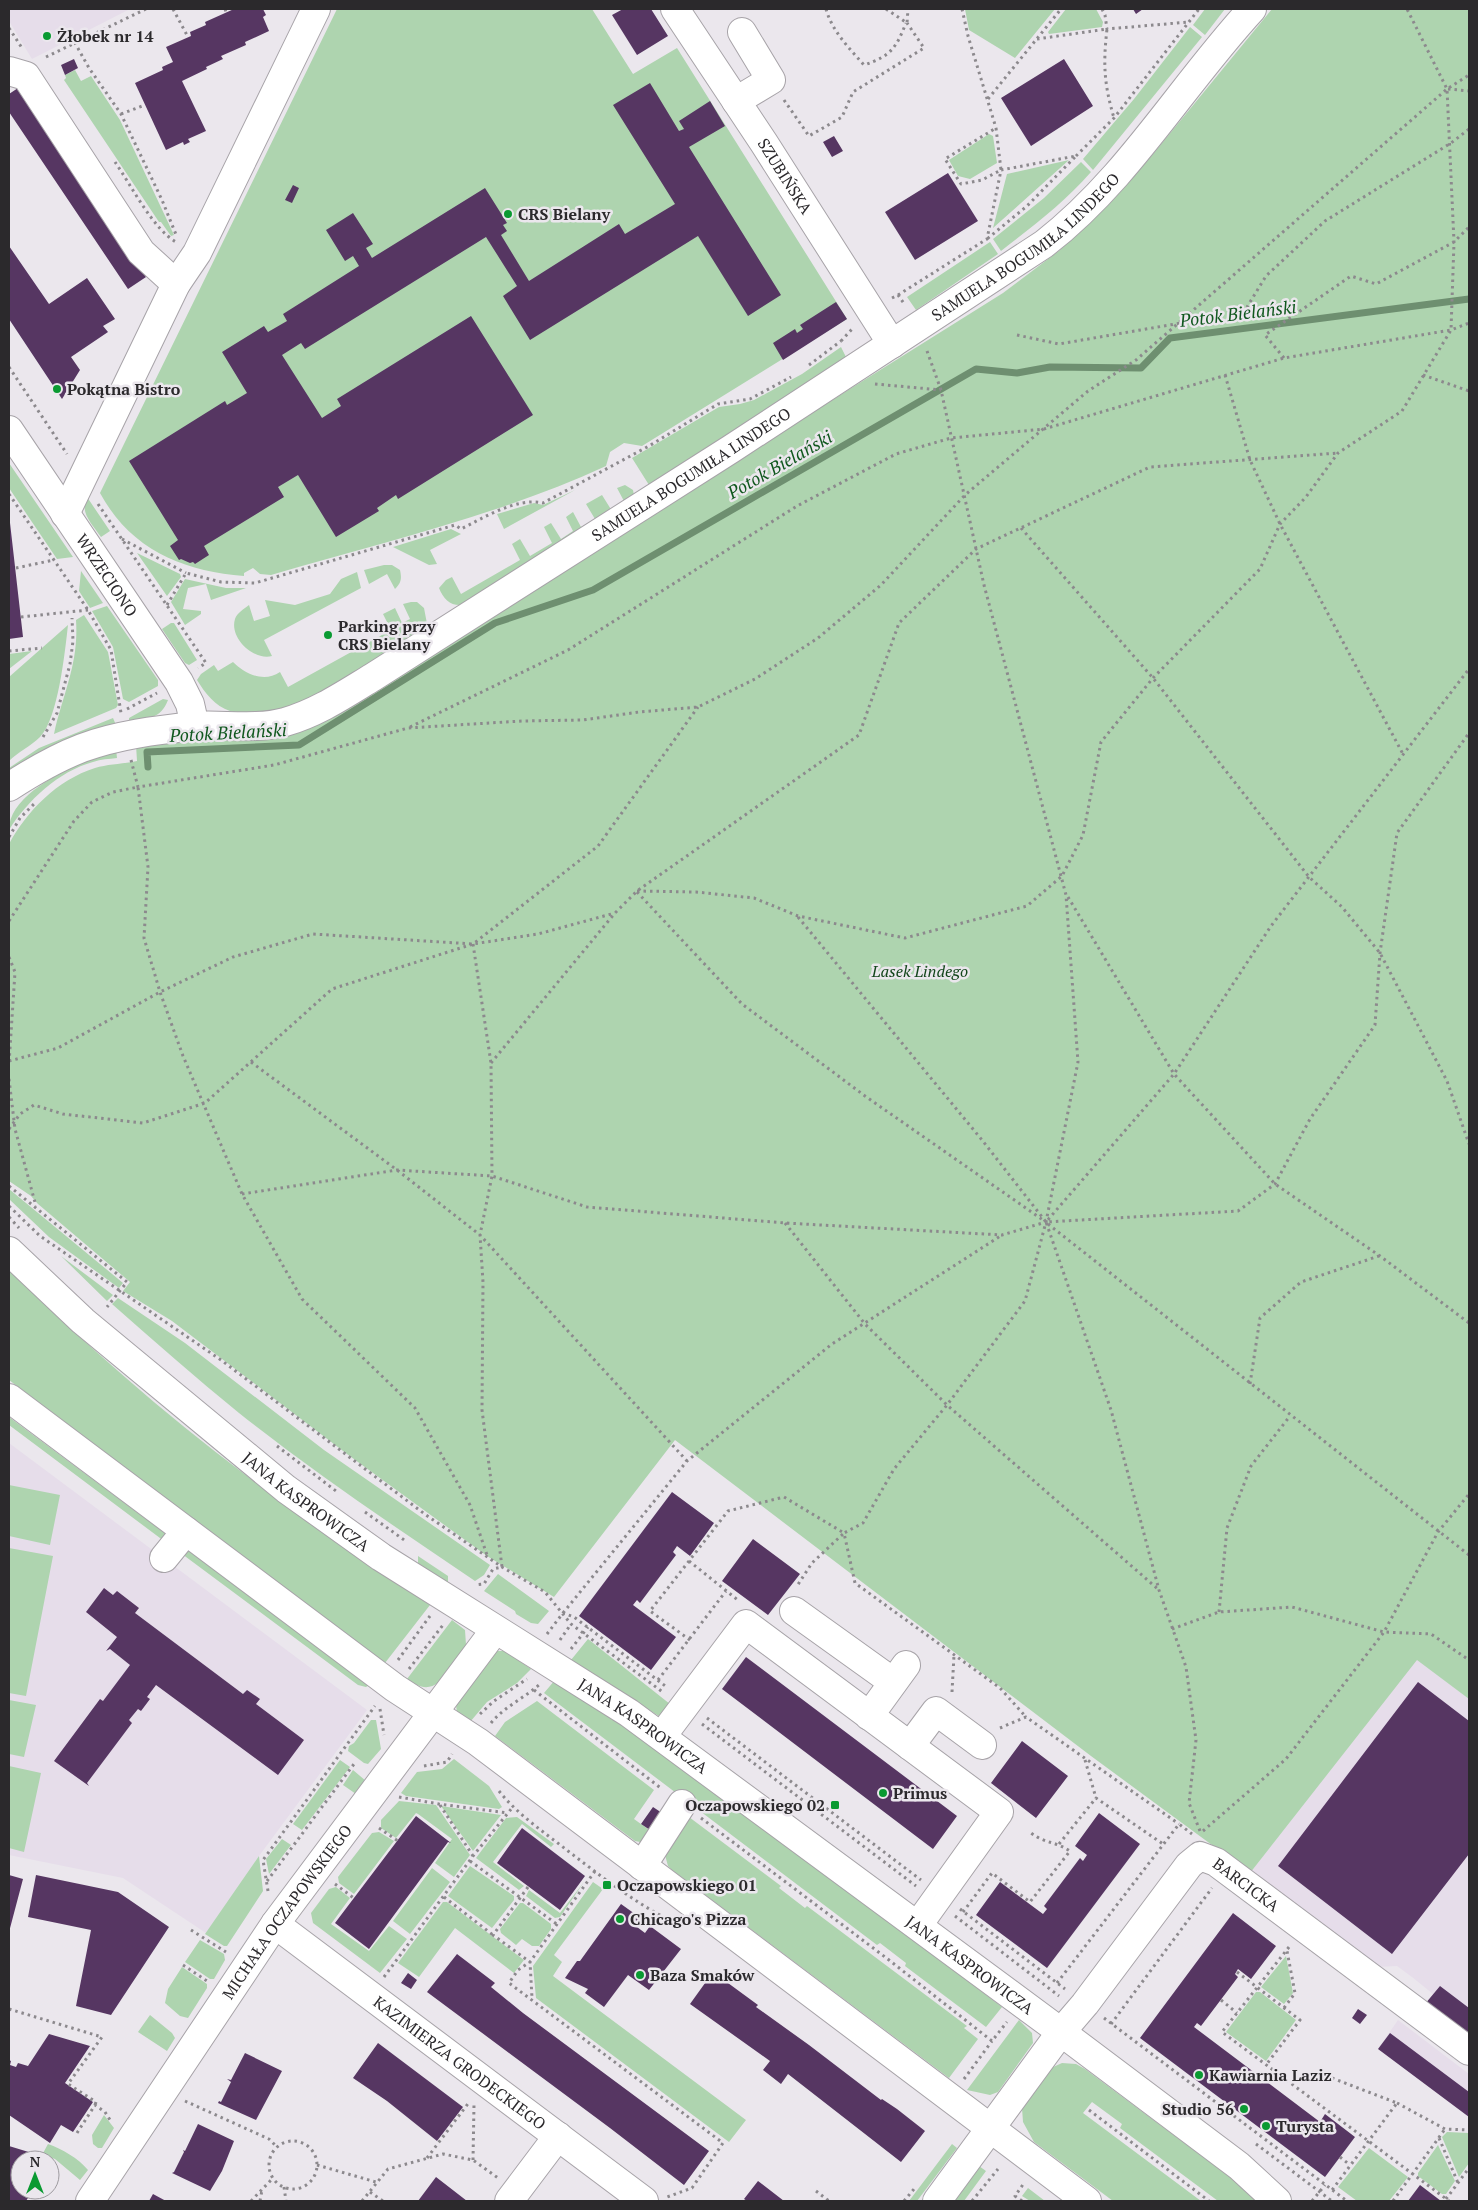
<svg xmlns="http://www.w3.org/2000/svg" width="1478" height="2210" viewBox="0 0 1478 2210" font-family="'PT Serif',serif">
<rect width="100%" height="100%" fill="#ebe7ed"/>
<!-- built -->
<path fill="#e6ddea" d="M9 9H130L32 59 9 21Z
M9 1443 367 1710 259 1856 206 1933 123 1878 9 1855Z
M1417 1659 1469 1699V2038L1425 2004 1433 1994 1412 1977 1397 1966 1377 1967 1250 1873Z
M1398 2020 1469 2074V2117L1378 2049Z"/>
<!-- green -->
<path fill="#aed4af" d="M337 9H592L633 74 677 48 847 319 642 446 624 443 610 452 606 466C500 515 383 542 271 575L260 574 253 568 244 573V576C183 571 131 550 100 493Z
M965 9H1055L1015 58 969 30Z
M1066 9H1096L1103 22 1102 27 1049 34 1048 32Z
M1205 9H1225L1205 35 1193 25Z
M1272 9H1469V1699L1417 1660 1250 1873 1091 1756 675 1440 554 1597 487 1556 347 1454 172 1321 123 1291 130 1282 38 1204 31 1196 9 1181V844C27 811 57 780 95 768 108 764 123 764 137 761L136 745 259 736 794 424 1003 293 1060 250 1113 200 1153 154Z
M1190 27 1202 37 1093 170 1083 159 1134 99Z
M75 70 81 81 91 76 120 120 174 235 171 236 161 222H159L64 80 66 78 65 75Z
M989 134 993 136 997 163 970 179 958 176 949 160Z
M1069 160 993 228 1007 174Z
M1081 162 1091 172C1064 203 1033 226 1001 251L993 239 1044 198Z
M990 242 998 254 916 310 907 297Z
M841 347 846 357 655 486 649 485 632 458 719 407 740 404 754 400 802 374Z
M9 463 73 557 57 559 9 488Z
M625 485 633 490 634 495 632 500 467 604C453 608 444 601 439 588L446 580 452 577 461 594 520 560 512 544 520 539 530 556 552 543 544 527 551 523 561 539 573 531 566 517 573 512 581 527 595 519 586 504 602 495 612 511 625 503 617 488Z
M575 490 504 529 497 514 534 503 543 505Z
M87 497 110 531 101 537C92 524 79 512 87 497Z
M451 529 461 534 430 550 437 564 429 565 393 547Z
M137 553 180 574 181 577 167 596Z
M384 565H392L400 570C402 579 401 583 395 589L387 574 369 584 364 570Z
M81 571 103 603 90 608 79 591Z
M357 572 361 588 264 640 272 656C254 661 229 638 235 619 237 613 244 609 249 605L254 621 270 616 265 600 295 605 330 594 341 579Z
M185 579 226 588H246L211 600 206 584 188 588 183 609 201 611V614L185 625 171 602Z
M411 602H417L424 608 428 629C382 657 284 731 230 711 215 706 205 693 197 680L201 674 214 665 218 671 233 662C245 674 264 683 280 672L288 687 391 630 383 614 395 608 402 623 410 619 403 604Z
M107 606 158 680V686L129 702 123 699 113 647 92 611Z
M84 615 108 652 118 705 116 708 54 734C63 693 79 664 76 620Z
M171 623H174L197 660 189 665 185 663 162 629Z
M68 625C65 652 58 719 40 737 31 746 18 752 9 761V677Z
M32 651 9 669V654Z
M163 699 168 700C161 719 147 719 129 722V718Z
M113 718 116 725 9 775V768L39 748Z
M116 749 117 758C109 759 101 759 93 762 59 771 27 801 9 830 9 789 85 761 116 749Z
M9 1189 123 1283 119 1288 49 1237 9 1199Z
M61 1256 113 1295 107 1301Z
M9 1270C84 1343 163 1413 247 1476 306 1521 368 1563 430 1605L385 1663 9 1380Z
M118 1298 185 1343 324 1450 490 1565 484 1575 475 1581C395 1527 315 1473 239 1413 196 1378 154 1341 112 1304Z
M9 1417 170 1537 168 1544 9 1425Z
M9 1485 60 1495 50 1545 9 1536Z
M182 1546 369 1685 366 1687 358 1685 178 1551Z
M9 1548 53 1556 26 1696 9 1693Z
M418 1556 448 1576V1582H444L418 1565Z
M498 1574 549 1611 538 1624 531 1623 516 1614 515 1611 484 1591Z
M452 1620 465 1630 466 1645 439 1682C428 1691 418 1687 407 1679Z
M588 1639 675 1708 665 1720 571 1660Z
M497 1651H505L531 1669 517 1683 487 1702 470 1722 457 1713 456 1705Z
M555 1680C710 1780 855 1896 1002 2007L986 2027 905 1966 906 1963 880 1943 877 1945 544 1693Z
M9 1700 36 1705 24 1757 9 1754Z
M537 1701 654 1790 634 1819 652 1832 645 1843 635 1841 495 1736 505 1722Z
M371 1720H376L381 1749 368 1764 364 1763 348 1751 349 1746 354 1743Z
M454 1759 489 1786 502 1807 499 1809 406 1796 401 1793 417 1772 442 1769Z
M340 1760 350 1767 302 1830 293 1824Z
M9 1766 41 1773 24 1852 9 1848Z
M353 1770 366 1781 356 1794 343 1785Z
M399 1801 436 1805 470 1855 454 1877 435 1863 452 1839 418 1814 416 1813 396 1838 381 1828V1820Z
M441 1806 501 1815 473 1851Z
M517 1817 554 1844 551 1847 522 1824 493 1862 524 1886 519 1890 476 1858 506 1818Z
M689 1817 781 1886 779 1888 805 1908 807 1906 967 2026 964 2028 978 2039 949 2078 672 1870 668 1866 665 1855Z
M379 1832 394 1841 354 1894 339 1883 338 1877 372 1833Z
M282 1839 291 1845 269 1874 266 1859Z
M259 1856 263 1891 227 1946H224L205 1934Z
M470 1866 514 1896V1900L492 1928 448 1896Z
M432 1868 450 1882 410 1934 393 1921Z
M584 1882 560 1917 555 1918 526 1896 529 1890 560 1913Z
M593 1882 603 1889 554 1955 562 1962 553 1976 746 2120 729 2142 536 1998 533 1966Z
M336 1887 350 1898 331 1924 369 1951 389 1926 407 1939 380 1973 313 1923 311 1913 329 1889Z
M443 1902H447L524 1960 514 1973 455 1928 419 1977 398 1963Z
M520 1903H523L551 1924V1929L539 1946H532L522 1939 516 1945 501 1933 500 1929Z
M200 1940 224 1954 225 1960 214 1979H210L185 1962Z
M1286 1956 1293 1993 1284 2004 1261 1987Z
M182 1967 207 1984V1988L188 2018 180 2016 165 2003 168 1989Z
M1256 1992H1260L1296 2020 1266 2061 1226 2032Z
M150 2015 172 2033 175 2038 167 2051 138 2032Z
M1019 2020 1032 2033 1033 2043 998 2092 990 2095 967 2090Z
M1062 2063 1076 2064 1085 2069 1262 2201H1218L1120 2128 1122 2124 1092 2102 1083 2113 1201 2201H1113L1034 2142 1023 2122 1022 2108 1051 2068Z
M104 2115 114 2128 102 2148H98L93 2144 92 2135Z
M1447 2132 1469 2133V2163L1459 2177 1442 2137Z
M48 2144C62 2149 78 2158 88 2170L80 2180 55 2159 42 2155Z
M952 2144 957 2148 917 2201H909Z
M1438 2145 1455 2181 1446 2194H1442L1418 2176V2173Z
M1369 2148 1408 2177 1389 2201H1357L1338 2187Z
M979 2166 986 2171 964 2201H954Z
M1028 2188 1045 2201H1030L1022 2196Z"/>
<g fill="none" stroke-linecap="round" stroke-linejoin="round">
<!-- stream -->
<path stroke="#6e8f70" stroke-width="7" d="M148 767 147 752 299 745 495 623 593 590 976 369 1017 373 1050 367 1141 368 1170 338 1469 299"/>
</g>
<!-- building -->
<path fill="#563662" d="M234 9H263L266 15 263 17 269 31 245 42 246 45 221 56 223 59 206 67 207 69 182 81 206 131 188 139 190 142 184 145 183 142 166 150 135 83 163 70 162 67 173 62 166 47 191 36 190 32 206 25 205 22Z
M623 9H651L668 36 637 55 612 15Z
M1133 9H1143L1136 14Z
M74 59 78 68 65 75 61 65Z
M1064 59 1093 106 1031 146 1001 98Z
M650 83 679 131 684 129 679 121 710 101 725 126 689 147 781 295 748 316 698 236 530 340 503 296 517 286 486 237 305 349 301 343 282 355 322 418 341 406 337 399 471 316 533 415 398 499 396 495 377 508 379 511 336 537 298 475 278 487 284 497 204 546 209 555 195 564 193 562 190 563 181 559 179 560 170 546 178 540 129 461 225 401 227 405 247 393 222 352 264 326 268 332 287 321 283 314 359 266 353 256 345 261 326 230 353 213 373 244 366 248 372 258 485 188 507 223 503 225 507 231 501 235 529 281 619 224 625 234 675 204 613 105Z
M18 88 146 277 128 289 9 112V94Z
M834 136 843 151 832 157 823 142Z
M948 173 978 221 915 260 885 212Z
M293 185 299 188 292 203 285 200Z
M9 246 49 304 87 278 115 319 103 326 108 332 71 357 80 370 62 399 9 319Z
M836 302 847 319 783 360 773 343 795 329 797 333 803 329 800 325Z
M9 514 23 637 9 639Z
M672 1492 714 1523 690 1556 677 1546 673 1552 676 1555 640 1603 637 1600 633 1605 676 1637 651 1670 579 1616Z
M753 1539 800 1574 768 1615 722 1581Z
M104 1588 113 1595 117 1591 139 1608 135 1613 243 1694 247 1690 260 1699 256 1704 304 1740 278 1775 156 1685 147 1697 150 1699 141 1711 138 1709 129 1720 132 1723 87 1783 89 1786 54 1761 100 1699 103 1701 130 1665 110 1649 106 1651 117 1637 86 1612Z
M746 1657 957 1816 933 1849 722 1689Z
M1418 1682 1469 1721V1854L1392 1954 1278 1866Z
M1022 1741 1068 1776 1036 1818 991 1783Z
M653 1807 665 1815 653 1832 641 1824Z
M1099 1813 1140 1844 1047 1968 976 1915 1000 1882 1043 1914 1047 1909 1044 1906 1080 1858 1083 1861 1087 1855 1075 1846Z
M416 1816 451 1843 448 1842 369 1949 335 1923Z
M522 1828 585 1876 560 1910 497 1863Z
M9 1875 23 1879 9 1932Z
M36 1875 118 1892 169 1927 111 2015 76 2006 91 1930 28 1917Z
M621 1904 642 1919 637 1927 645 1933 650 1926 681 1949 649 1990 628 1975 604 2007 585 1993 588 1989 565 1978 577 1961H580Z
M1233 1913 1276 1946 1251 1979 1238 1969 1235 1974 1238 1977 1201 2026 1197 2023 1194 2027 1320 2122 1325 2114 1355 2137 1325 2177 1140 2038Z
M457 1954 495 1983 491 1987 523 2013 709 2151 684 2185 610 2128 427 1992Z
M713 1972 758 2005 756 2007 809 2045 881 2100 882 2099 897 2109 925 2131 901 2162 788 2074 781 2084 763 2070 770 2061 690 2004Z
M408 1973 417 1980 411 1989 401 1983Z
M1440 1986 1469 2008V2038L1425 2004Z
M1358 2009 1367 2015 1360 2024 1352 2018Z
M1390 2033 1469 2092V2117L1378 2049Z
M49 2034 90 2046 65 2083 93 2102 73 2132 61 2125 50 2143 9 2115V2060L11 2061 10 2065 16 2067 18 2063 28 2066Z
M378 2043 463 2107 437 2141 387 2101 353 2078Z
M245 2053 282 2071 256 2120 218 2103 219 2101 221 2102 231 2082 227 2079 231 2080Z
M198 2124 234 2141 222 2171 210 2191 172 2173 174 2172 184 2152 183 2150 185 2151Z
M9 2146 45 2157 44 2160H20V2190H33L26 2201H9Z
M436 2177 467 2201H418Z
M758 2181 784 2201H747L744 2199Z
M1420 2185 1441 2201H1408Z
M153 2194 166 2201H149Z"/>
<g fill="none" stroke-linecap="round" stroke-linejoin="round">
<defs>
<g id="minor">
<path id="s1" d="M675 9 764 143 892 344"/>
<path d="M9 71 26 76 141 252 176 284"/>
<path d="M736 101 771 80 742 32"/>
<path id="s2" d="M9 430 179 682 190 704 195 726"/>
<path d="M65 514 176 284 197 253 316 9"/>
<path id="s3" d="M9 787C32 772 56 758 82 748 117 735 157 730 194 726 223 724 256 730 285 722 317 713 345 694 373 677L731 449 1044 244C1128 179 1181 86 1252 9"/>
<path id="s4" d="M9 1251 83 1321 286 1489 381 1557 629 1713 1061 2032 1239 2166 1277 2201"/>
<path d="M9 1398 395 1688 478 1742 1087 2201"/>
<path d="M164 1558 186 1531"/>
<path d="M794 1611 893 1682"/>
<path d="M869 1716 906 1665"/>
<path d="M662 1736 746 1624 999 1812 918 1925"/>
<path d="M910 1746 936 1711 982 1745"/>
<path d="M642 1866 682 1804"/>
<path id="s5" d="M275 1924 644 2201"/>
<path id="s6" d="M90 2201 275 1924 495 1630"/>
<path d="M509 2201 558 2136"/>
<path id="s7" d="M937 2201 1061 2032 1085 2004 1189 1865 1200 1856 1216 1862 1469 2051"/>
</g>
</defs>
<!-- minor casing -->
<use href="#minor" stroke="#a7a3a8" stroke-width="30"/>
<!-- path -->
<path stroke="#8c898d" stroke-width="3" stroke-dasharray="2.5 4" stroke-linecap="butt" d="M146 9 75 43 89 68 121 114 162 200 177 237
M173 9 188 37
M225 9 226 12
M826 9C832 31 849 48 864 65 891 56 896 48 906 23
M886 9 907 23 908 9
M962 9 968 36 996 128
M1102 9 1105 15 1107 29 1189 22
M9 28 22 48
M1037 39 1107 29C1103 64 1104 84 1114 118
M46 57 75 43
M1448 89 1469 91
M988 99 1061 9
M784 100 809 136 842 117 853 92 924 48 907 23
M121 114 145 105
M996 128 1001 170 982 180 961 184 945 159Z
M1076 156 1114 118 1199 9
M115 162C131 185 153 229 176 242
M898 295 987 239 1001 170 1076 156 1027 206 987 239
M892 298 898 295 905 305
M1017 335 1059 344 1181 323 1247 307 1266 276 1325 221 1451 143 1469 129
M841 341 853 328
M927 351 941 390 984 585 1066 895 1078 1062 1046 1222 1025 1301 947 1405 894 1469 863 1523 844 1533 855 1583 1000 1688 1026 1717
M1284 358 1265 335 1351 276 1376 284 1454 242 1469 227
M809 365 841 341
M9 367 67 454
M1225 375 1250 460 1280 524 1404 756
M1423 375 1469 391
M875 384 941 390
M9 494 88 610 111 650 121 713
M98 504 206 663 198 668
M1021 528 1153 678 1309 877 1342 907 1380 953 1447 1081 1469 1144
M122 539 186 573
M16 568 54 560
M167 605 186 573 221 582 255 583 455 525 461 529C483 518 517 497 543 503L649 446 718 404 750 399 791 377
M21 617 88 610
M9 651 42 648
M127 709 157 693
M410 727 568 650 797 506 896 454 951 438 1044 429 1284 358 1451 330 1454 242 1447 89 1407 9
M43 737 57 713 70 664 73 641 72 618
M131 760 138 787 274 765 408 728 522 721 583 720 639 712 698 707 755 679 818 638 881 585 965 495 1088 391 1136 360 1447 89 1469 75
M9 837 20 818 36 802
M637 891 696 892 754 898 798 916 905 938 1027 906 1062 876 1083 835 1101 742 1153 678 1260 569 1280 524 1306 497 1338 453 1402 411 1451 330 1469 323
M637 892 742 1004 865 1096 1043 1220
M1068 897 1174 1074 1275 1184 1380 1256 1469 1323
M798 917 982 1140 1046 1222 1238 1211 1275 1184 1310 1119 1375 1025 1380 953 1397 833 1469 733
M9 921 74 821 92 802 113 792 138 787 148 867 144 938 160 992 183 1056 242 1194 302 1299 415 1408 470 1505 487 1555
M473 944 491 1063 492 1176 480 1235 483 1282 482 1410 502 1567 493 1569 484 1584 475 1585
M9 957 15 972 9 1064
M9 1061 58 1048 160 992 233 957 313 934 473 944 538 934 615 913
M251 1062 397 1170 480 1235 687 1461
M491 1063 615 913 637 891 859 735 899 623 976 549 1150 467 1338 453
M9 1079 15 1129 36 1206
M9 1129 20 1114 34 1105 63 1114 143 1123 205 1103 332 989 473 944 598 846 698 707
M9 1186 127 1282 107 1307
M242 1194 397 1170 492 1176 587 1207 785 1223 1002 1235 1046 1222
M9 1206 40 1236 221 1360 426 1515 502 1567 545 1592 571 1624 664 1693
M9 1217 19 1228
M785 1223 865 1324 947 1405 1159 1590
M1048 1224 1469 1555
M1250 1384 1260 1318 1301 1282 1379 1256
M277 1446 336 1491
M365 1512 407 1542
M689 1561 739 1601
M1219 1612 1227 1528 1251 1466 1290 1416
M563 1613 687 1461 832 1344 1002 1235
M1172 1629 1219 1612 1292 1607 1384 1632 1431 1634 1469 1660
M547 1634 563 1613 574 1617 668 1688
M560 1640 571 1624
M690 1640 650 1611 728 1511 784 1497 844 1533 812 1563 797 1586
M571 1649 588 1627
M398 1660 430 1616
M409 1669 443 1625
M658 1680 726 1591
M534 1690 662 1789
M952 1692 954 1655
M380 1709 384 1735
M480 1714 494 1701 527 1679
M707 1718 921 1880
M491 1723C504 1707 524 1698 539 1685
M702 1724 916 1886
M1000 1728 1026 1717 1179 1824
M1085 1760 1096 1798
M424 1766 447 1762 452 1754
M499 1791C518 1815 544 1832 568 1851 602 1877 635 1903 673 1922
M399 1797 439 1804 508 1813
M440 1805 473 1856
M701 1818 889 1960 992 2041 1007 2022
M379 1828 398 1841
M1200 1831 1189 1803 1196 1740 1186 1667 1159 1590 1111 1410 1046 1222 1174 1074 1271 926 1469 669
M1203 1831 1286 1759 1384 1632 1438 1532 1469 1494
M1059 1844 1096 1798 1163 1844
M470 1861 558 1925
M595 1871 530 1962 518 1970 509 1983 723 2143 692 2188 667 2197
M267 1881 354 1764
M335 1884 355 1899
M528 1887 493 1935 530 1962 532 1998
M268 1891 263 1860 375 1706
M444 1897 493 1935
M960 1909 1065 1989
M963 1912 992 1873 1030 1902 1070 1851C1055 1841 1046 1844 1031 1833
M955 1916 1059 1996
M191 1930 226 1952
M1289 1947 1222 2032 1449 2201
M183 1965 207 1981
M1237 1972 1300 2020 1266 2065
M384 1977 473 1856 512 1808
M1057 1983 1179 1824 1192 1834
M1221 2000 1237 2013
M1284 2008 1295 1993 1287 1951
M9 2009 102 2037 68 2084 96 2102 95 2105
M1104 2018 1347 2201
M1111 2024 1212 1888
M1332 2078 1397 2103 1332 2190
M964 2079 992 2041
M185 2101 269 2139 277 2147
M1397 2103 1445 2129 1469 2130
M1089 2110 1209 2201
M77 2133 95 2105 105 2112 112 2123
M1439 2138 1458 2183
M269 2165a24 24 0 1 1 48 0a24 24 0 1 1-48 0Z
M1256 2144 1332 2201
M1340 2157 1350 2165
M427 2158 470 2101
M473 2160 474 2104
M317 2165 376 2182
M284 2187 286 2201
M816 2191 829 2201
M370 2192 383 2201
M1446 2199 1469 2168
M251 2201 273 2178
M260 2201 262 2190
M362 2201 388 2169 443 2154 473 2160 498 2178
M904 2201 914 2189
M972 2201 998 2169
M1022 2201 1015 2196 1024 2183
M1312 2201 1325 2185
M1393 2201 1445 2129"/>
<!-- minor -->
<use href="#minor" stroke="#fff" stroke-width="28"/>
</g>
<!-- markers -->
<g fill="#0a9a32" stroke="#ebe7ed" stroke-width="2">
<circle cx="47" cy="36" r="5"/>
<circle cx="508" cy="214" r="5"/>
<circle cx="57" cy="389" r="5"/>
<circle cx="328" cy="635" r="5"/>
<circle cx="883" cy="1793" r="5"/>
<rect x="830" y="1800" width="10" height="10" rx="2.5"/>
<rect x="602" y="1880" width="10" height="10" rx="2.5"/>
<circle cx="620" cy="1919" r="5"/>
<circle cx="640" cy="1975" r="5"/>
<circle cx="1199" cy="2075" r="5"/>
<circle cx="1244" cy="2109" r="5"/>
<circle cx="1266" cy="2126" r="5"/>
</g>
<g text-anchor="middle" stroke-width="5" stroke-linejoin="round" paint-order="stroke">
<!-- poi labels -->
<g font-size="16" font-weight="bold" fill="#2b292c" stroke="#ebe7ed" text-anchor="start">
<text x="57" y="42">Żłobek nr 14</text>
<text x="518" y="220">CRS Bielany</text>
<text x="67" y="395">Pokątna Bistro</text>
<text x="338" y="632">Parking przy<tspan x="338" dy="18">CRS Bielany</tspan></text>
<text x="893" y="1799">Primus</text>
<text x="825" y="1811" text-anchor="end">Oczapowskiego 02</text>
<text x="617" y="1891">Oczapowskiego 01</text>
<text x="630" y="1925">Chicago's Pizza</text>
<text x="650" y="1981">Baza Smaków</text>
<text x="1209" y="2081">Kawiarnia Laziz</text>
<text x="1234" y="2115" text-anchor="end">Studio 56</text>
<text x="1276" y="2132">Turysta</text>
</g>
<!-- street labels -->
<g font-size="16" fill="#2b292c" stroke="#ebe7ed">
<text dy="6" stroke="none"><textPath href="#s1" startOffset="200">SZUBIŃSKA</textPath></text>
<text dy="6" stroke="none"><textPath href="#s3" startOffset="1170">SAMUELA BOGUMIŁA LINDEGO</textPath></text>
<text dy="6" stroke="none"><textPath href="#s3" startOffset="765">SAMUELA BOGUMIŁA LINDEGO</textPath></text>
<text dy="6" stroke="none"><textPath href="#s2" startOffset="175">WRZECIONO</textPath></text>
<text dy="6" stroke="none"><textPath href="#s4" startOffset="389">JANA KASPROWICZA</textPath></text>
<text dy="6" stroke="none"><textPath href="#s4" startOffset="794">JANA KASPROWICZA</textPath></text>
<text dy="6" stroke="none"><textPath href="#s7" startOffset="489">BARCICKA</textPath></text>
<text dy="6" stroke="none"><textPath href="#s6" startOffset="350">MICHAŁA OCZAPOWSKIEGO</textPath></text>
<text dy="6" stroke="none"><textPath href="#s4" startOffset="1199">JANA KASPROWICZA</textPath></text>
<text dy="6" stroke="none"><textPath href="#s5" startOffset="231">KAZIMIERZA GRODECKIEGO</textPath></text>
</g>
<!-- park labels -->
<g font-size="16" font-style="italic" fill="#13461b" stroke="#ebe7ed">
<text x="920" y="977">Lasek Lindego</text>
</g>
<!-- water labels -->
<g font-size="18" font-style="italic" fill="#10581e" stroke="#ebe7ed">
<text transform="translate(1238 314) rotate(-7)" y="6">Potok Bielański</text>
<text transform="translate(780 465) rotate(-30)" y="6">Potok Bielański</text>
<text transform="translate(228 733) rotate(-3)" y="6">Potok Bielański</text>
</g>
</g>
<!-- border -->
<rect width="1478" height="2210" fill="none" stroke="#2b292c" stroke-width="20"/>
<!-- north arrow -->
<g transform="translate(35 2175)"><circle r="24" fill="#ebe7ed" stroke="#9e9ba0"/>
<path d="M0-4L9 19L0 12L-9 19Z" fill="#0a9a32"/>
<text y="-8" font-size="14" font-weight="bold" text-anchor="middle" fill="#2b292c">N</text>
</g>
</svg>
